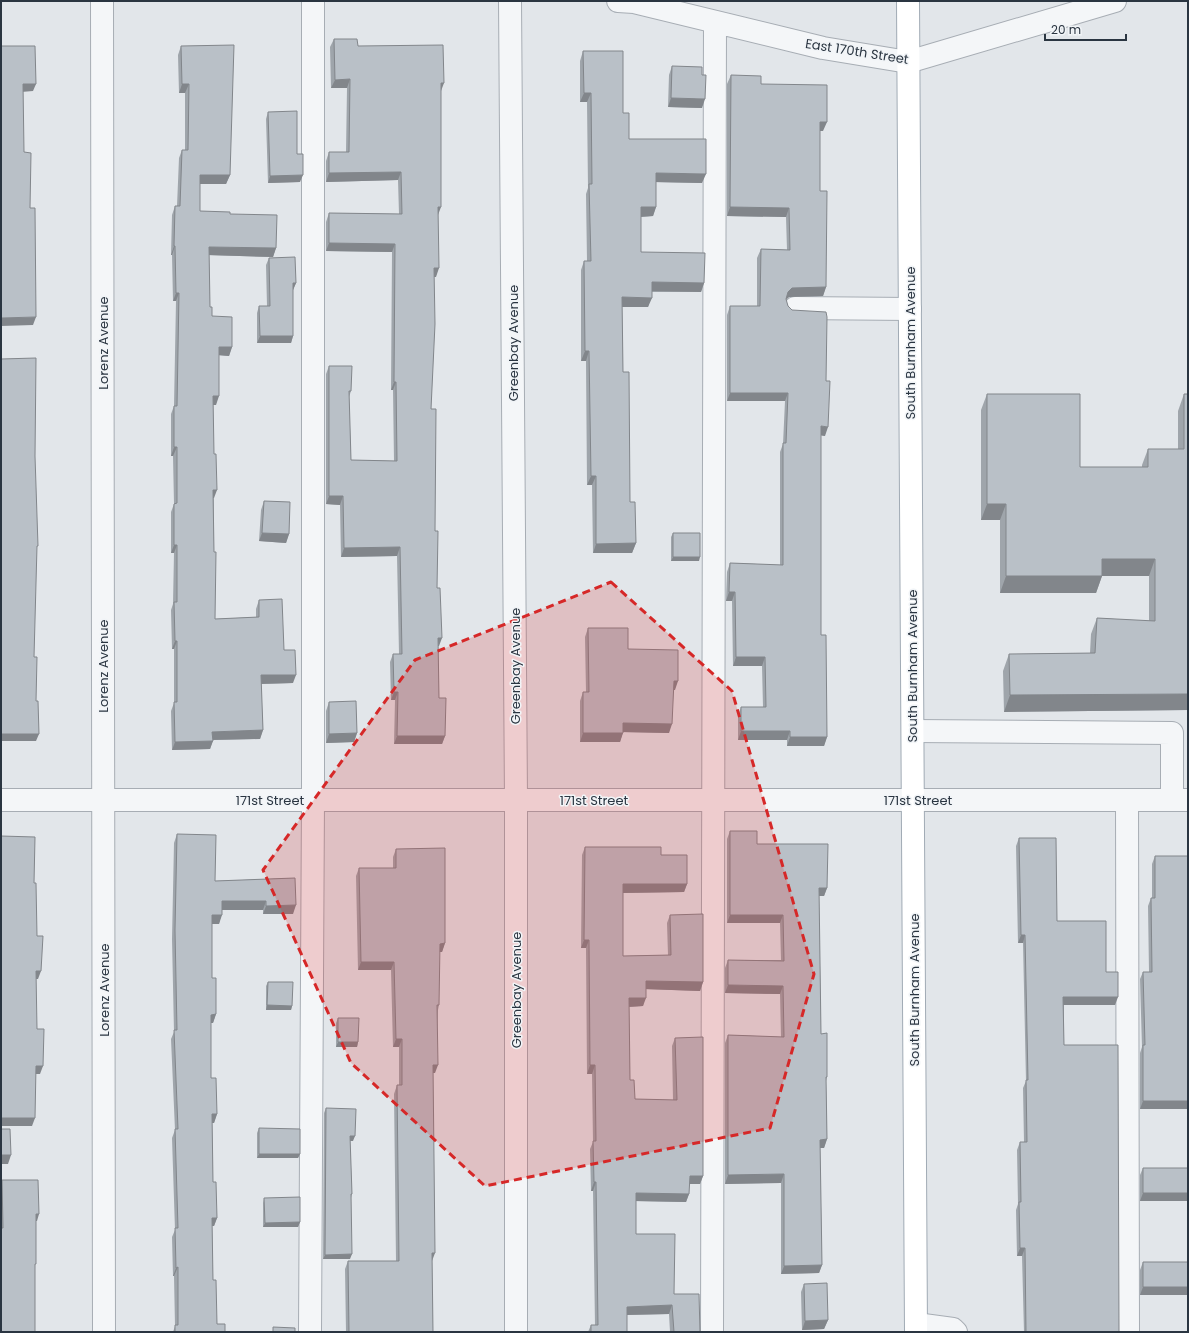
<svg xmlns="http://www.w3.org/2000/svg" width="1189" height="1333" viewBox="0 0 1189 1333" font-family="Poppins,sans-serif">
<rect width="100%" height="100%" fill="#e2e6ea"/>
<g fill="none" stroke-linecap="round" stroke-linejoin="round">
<defs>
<path id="minor" d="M102 1 104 1332
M510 1 516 800V1332
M618 1 634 2 823 48 908 62 1115 1
M795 308 910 309
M913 731 1172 733V800
M1 800H1188
M1127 800 1128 1332
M916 1324 953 1329 956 1332
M310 1332 313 800V1
M712 1332 715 22"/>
<path id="major" d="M908 1 916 1332"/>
</defs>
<!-- minor casing -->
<use href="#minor" stroke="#a7adb4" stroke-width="24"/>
<!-- major casing -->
<use href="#major" stroke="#a1abb5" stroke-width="24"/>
<!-- minor -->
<use href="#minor" stroke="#f4f6f8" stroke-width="22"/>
<!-- major -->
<use href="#major" stroke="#fff" stroke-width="22"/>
</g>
<!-- wall -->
<path fill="#9fa5ab" d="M334 39 358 46 441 91 438 214 436 277H434L431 409 439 646H438L439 698 445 736 442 744H394L395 700H391L390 662 393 654H399L397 556 341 557 340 505 326 504V374L329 366 351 391 349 397 351 460 394 461 393 390H391L392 252 326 251V222L329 213 399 214 398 180 326 182V161L329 152H346L347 88H331L330 47Z
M181 46 230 175 226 184H200V211L230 214 276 248 273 257 209 255 210 307 212 316 232 347 229 356 219 355 216 405H213L214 552 215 619 256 617V609L259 600 284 650 293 683 261 684 263 730 260 739 213 740 210 749 172 750 171 711 174 703V649H172L171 610 173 604 174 553H171V512L174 504 173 456H171V414L174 406 176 301H173L172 255H171L172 215 175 206H177L179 158 182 150H185V93H179L178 55Z
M583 51 623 113 629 139 702 183 656 182V207L653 216 641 217V252L704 283 701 292H652L648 307H622L623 372 630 502 636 543 632 553H593L592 485H587L586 361H581V270L584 261H587L586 194 588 188 587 102H580V61Z
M672 66 702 108 668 107 669 75Z
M731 75 761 84 823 131H820V191L826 287 823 296 789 297 786 300 825 436 821 435V635L827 737 824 746H787V740H738V716L741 707H763L762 666H733L732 601H726L727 572 730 563 780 565V452L783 444 785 401H727V315L730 306H757V258L761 249 787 250 786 217 727 216V84Z
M268 112 297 154 300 182 268 183 266 119Z
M269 258 296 283 293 290V336L291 343H257V313L259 306H267L266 265Z
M987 394 1080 467H1142V465L1148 449H1178V411L1184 394H1188V710L1004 712 1003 671 1009 654 1090 653 1091 634 1097 618 1149 621V576H1102L1096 593H1000V520H981V410Z
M264 501 289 534 286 543 259 541 261 510Z
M673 533 699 561H671V537Z
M588 628 628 649 675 690H673L669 733 623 732 620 742H580V701L583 692H586L585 637Z
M329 702 357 733 354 742 326 743V711Z
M730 831 757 844 827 888 824 896H819L821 1034 827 1077 826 1081 827 1139 824 1148H820L822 1265 819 1273 781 1274V1183L725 1184V1043L728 1035 781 1037 780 994 725 993V968L728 960H781L780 923H727V839Z
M177 834 215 881 295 878 293 914H263V910H222L219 924H212V978L216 1014 213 1023H211V1078L217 1114 214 1123H212L213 1182 217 1218 214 1226H212L213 1280 217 1324 225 1332H173L175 1326 174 1276H173L172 1237 175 1230 172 1138 175 1130 171 1039 174 1032 172 939 174 843Z
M1019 838 1057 921 1106 972 1115 1005H1064V1045L1119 1332H1024L1022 1256H1017L1016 1210 1018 1204 1017 1150 1020 1142H1024L1023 1088 1026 1081 1023 943H1018L1016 846Z
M585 847 661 855 687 884 684 892 623 893V956L668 955 667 923 670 915 703 982 700 991 646 989 643 1006 629 1007 630 1080 635 1099 673 1100 672 1046 675 1038 703 1176 700 1184H689V1194L686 1202 636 1201V1234L674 1294 700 1332H670L669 1314 627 1315V1332H588L591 1325H595L593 1191H591L590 1149 593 1142 592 1074H587L586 948H581L582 855Z
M396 849 445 943 442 952H439V1005L438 1010 435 1073H433L432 1261 433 1332H346L345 1269 348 1261H396L394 1094 397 1085H399V1047H393L391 970H358L356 876 359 868H393V857Z
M1155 856 1188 1109H1140V1053L1142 1047 1140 979 1143 972H1149L1148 906 1151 898H1152V864Z
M268 982 292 1006 291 1010H266V986Z
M338 1018 358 1042 357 1047H336V1023Z
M326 1108 353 1141H350L352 1194 351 1198 350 1259H323L324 1113Z
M259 1128 300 1154 298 1158H257V1133Z
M1143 1168 1188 1201H1140V1175Z
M2 1180 37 1221H36L35 1269V1332H1V1184Z
M264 1198 300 1222 298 1227H263V1203Z
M1143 1262 1188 1295H1140V1270Z
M804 1284 828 1320 824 1329 802 1330 801 1292Z"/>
<!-- shaded-wall -->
<path fill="#82868b" d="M350 79 347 88H331L335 80Z
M441 83H444L441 91Z
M23 84H36L33 91 21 92Z
M182 84H189L185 93H179Z
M584 93H591L587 102H580Z
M671 98 705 99 702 108 668 107Z
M820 122H827L823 131H817Z
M401 172 398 180 326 182 329 173Z
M656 173 706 174 702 183 652 182Z
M200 175H230L226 184H197Z
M303 175 300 182 268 183 270 176Z
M438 207H441L438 215Z
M641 207H656L653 216 638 217Z
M730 207 789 208 786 217 727 216Z
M329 243 395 244 392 252 326 251Z
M174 246H175L172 255H171Z
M209 247 276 248 273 257 206 255Z
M434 268H439L436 277H431Z
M652 282 704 283 701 292 648 291Z
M293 283H296L293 290H290Z
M826 287 823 296 789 297 784 301 788 292 792 288Z
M176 293H179L176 301H173Z
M622 297 652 298 648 307H619Z
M36 317 33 325 1 326V318Z
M260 336H293L291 343H257Z
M219 347H232L229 356 216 355Z
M585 351H589L586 361H581Z
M394 382H396L393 390H391Z
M730 393H788L785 401H727Z
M213 396H219L216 405H210Z
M821 426 828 427 825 436 818 435Z
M174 447H177L173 456H171Z
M591 476H596L592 485H587Z
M213 490H217L214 498H210Z
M329 496H343L340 505 326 504Z
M987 504H1006L1000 520H981Z
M262 533 289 534 286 543 259 541Z
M636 543 632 553H593L596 544Z
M174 545H177L174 553H171Z
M400 547 397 556 341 557 344 548Z
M673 557H700L699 561H671Z
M1102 559H1155L1149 576H1096Z
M1006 576H1102L1096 593H1000Z
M729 592H735L732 601H726Z
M438 638H442L439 646H435Z
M175 641H177L174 649H172Z
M736 657H765L762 666H733Z
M261 675H296L293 683 258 684Z
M674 681H678L675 690H671Z
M394 692H398L395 700H391Z
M1188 694V710L1004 712 1010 695Z
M623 723 672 724 669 733 620 732Z
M263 730 260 739 209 740 212 732Z
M741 731H790L787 740H738Z
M357 733 354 742 326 743 329 734Z
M583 733H623L620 742H580Z
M1 734H39L36 741H1Z
M397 736H445L442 744H394Z
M790 737H827L824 746H787Z
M213 741 210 749 172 750 175 742Z
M623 884H687L684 892 620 893Z
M819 888H827L824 896H816Z
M222 901H266L263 910H219Z
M296 905 293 914H263L266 906Z
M212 915H222L219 924H209Z
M730 915H783L780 923H727Z
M1021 935H1025L1023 943H1018Z
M584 940H589L586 948H581Z
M445 943 442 952H437L440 944Z
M361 962H394L391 970H358Z
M36 971H41L38 979H33Z
M646 981 703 982 700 991 643 989Z
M728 985 783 986 780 994 725 993Z
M1063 997H1118L1115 1005H1061Z
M629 998H646L643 1006 626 1007Z
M267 1005 292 1006 291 1010H266Z
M216 1014 213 1023H208L211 1015Z
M396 1039H402L399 1047H393Z
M338 1042H358L357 1047H336Z
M433 1065H438L435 1073H430Z
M590 1065H595L592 1074H587Z
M36 1066H43L40 1074H34Z
M1143 1101H1188V1109H1140Z
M212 1114H217L214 1123H209Z
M1 1118H35L32 1126H1Z
M350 1136H355L353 1141H348Z
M827 1139 824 1148H817L820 1140Z
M259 1154H300L298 1158H257Z
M1 1155H11L8 1164H1Z
M784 1174 781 1183 725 1184 728 1175Z
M690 1176H703L700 1184H687Z
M594 1182H596L593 1191H591Z
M636 1193 689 1194 686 1202 633 1201Z
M1143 1193H1188V1201H1140Z
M36 1214H39L37 1221H33Z
M212 1218H217L214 1226H209Z
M300 1222 298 1227H263L265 1223Z
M1020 1248H1025L1022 1256H1017Z
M432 1253H435L432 1261Z
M352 1254 350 1259H323L325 1255Z
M822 1265 819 1273 781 1274 784 1266Z
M178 1267 174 1276H173L176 1268Z
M1143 1287H1188V1295H1140Z
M672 1305 669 1314 624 1315 627 1307Z
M828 1320 824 1329 802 1330 805 1321Z"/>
<!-- building -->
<path fill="#b9c0c7" stroke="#82868b" d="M334 39H357L358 46 443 45 444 83H441V207H438L439 268H434L435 324 431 409H436L435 531H438L437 588H440L442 638H438L439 698H446L445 736H397L398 692H394L393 654H402L400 547 344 548 343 496H329V366H352L351 391H349L351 460 397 461 396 382H394L395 244 329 243V213L402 214 401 172 329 173V152H349L350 79 335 80Z
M234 45 230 175H200V211L230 212V214L277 215 276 248 209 247 210 307H212V316L232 317V347H219V396H213L214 454H216L217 490H213L214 552H216L215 619 259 617V600L282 599 284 650H295L296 675H261L263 730 212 732 213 741 175 742 174 702H177V641H175L174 602H177V545H174V504L177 503V447H174V406H177L179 293H176L175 246H174L175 206H180L182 150H188L189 84H182L181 46Z
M1 46H35L36 84H23L24 152 31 153 30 208H35L36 317 1 318Z
M583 51H623V113H629V139H706V174L656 173V207H641V252L705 253 704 283 652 282V298L622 297 623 372H629L630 502H635L636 543 596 544V476H591L589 351H585L584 261H591L589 184H592L591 93H584Z
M672 66 702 67V75H706L705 99 671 98Z
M731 75 761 76V84L827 85V122H820V191H827L826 287 792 288 788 292 786 299 788 306 792 310 826 312 827 317 826 381H830L828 427 821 426V635H826L827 737H790V731H741V707H766L765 657H736L735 592H729L730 563 783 565V443H786L788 393H730V306H760L761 249 790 250 789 208 730 207Z
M297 111V154H303V175L270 176 268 112Z
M295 257 296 283H293V336H260L259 306H270L269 258Z
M36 358 35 456 38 546H37L34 657H37L36 701H38L39 734H1V359Z
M987 394H1080V467H1148V449H1184V394H1188V694L1010 695 1009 654 1095 653 1097 618 1155 621V559H1102V576H1006V504H987Z
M264 501 290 502 289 534 262 533Z
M673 533H700V557H673Z
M588 628H628V649L678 650V681H674L672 724 623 723V733H583V692H589Z
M356 701 357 733 329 734V702Z
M730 831H757V844H828L827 888H819L821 1034 827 1033V1077H826L827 1139 820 1140 822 1265 784 1266V1174L728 1175V1035L784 1037 783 986 728 985V960L784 961 783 915H730Z
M177 834 216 835 215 881 295 878 296 905 266 906V901H222V915H212V978H216V1014L211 1015V1078H216L217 1114H212L213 1182H216L217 1218H212L213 1280H216L217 1324H225V1332H175V1325H178V1267L176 1268 175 1228H178L175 1129H178L174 1030H177L175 930Z
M1 836 35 837 34 883H36L37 936H43L41 971H36L37 1029H44L43 1066H36L35 1118H1Z
M1019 838H1056L1057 921H1106V972H1118V997H1063L1064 1045H1118L1119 1332H1026L1025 1248H1020L1019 1202H1021L1020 1142H1027L1026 1080H1028L1025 935H1021Z
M585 847H661V855H687V884H623V956L671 955 670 915 703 914V982L646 981V998H629L630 1080H634L635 1099 677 1100 675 1038 703 1037V1176H690L689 1194 636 1193V1234H675L674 1294H699L700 1332H674L672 1305 627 1307V1332H591V1325H598L596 1182H594L593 1141H596L595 1065H590L589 940H584Z
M445 848V943L440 944 439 1005H437L438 1065H433L435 1253H432L433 1332H349L348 1261H399L397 1085H402V1039H396L394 962H361L359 868H396V849Z
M1155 856H1188V1101H1143V1045H1145L1143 972H1152L1151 898H1155Z
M268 982H293L292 1006 267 1005Z
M338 1018H359L358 1042H338Z
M326 1108 356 1109 355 1136H350L352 1194H351L352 1254 325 1255Z
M259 1128 300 1129V1154H259Z
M1 1129H10L11 1155H1Z
M1143 1168H1188V1193H1143Z
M2 1180H38L39 1214H36V1264H35V1332H41H1V1228H3Z
M300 1197V1222L265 1223 264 1198Z
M1143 1262H1188V1287H1143Z
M827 1283 828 1320 805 1321 804 1284Z
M273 1327 295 1328V1332H273Z"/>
<!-- marked area -->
<path fill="#d62828" fill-opacity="0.2" stroke="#d62828" stroke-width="3" stroke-dasharray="8 5" stroke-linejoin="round" d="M611 582 732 691 814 974 770 1128 485 1186 351 1063 263 870 415 660Z"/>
<g text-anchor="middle" stroke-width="3" stroke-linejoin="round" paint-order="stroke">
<!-- street labels -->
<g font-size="13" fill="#2a3541" stroke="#f1f4f7">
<text transform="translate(857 51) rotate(9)" y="5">East 170th Street</text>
<text transform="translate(103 343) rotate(-90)" y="5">Lorenz Avenue</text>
<text transform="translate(513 343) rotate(-90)" y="5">Greenbay Avenue</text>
<text transform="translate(910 343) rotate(-90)" y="5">South Burnham Avenue</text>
<text transform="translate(103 666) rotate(-90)" y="5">Lorenz Avenue</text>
<text transform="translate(515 666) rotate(-90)" y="5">Greenbay Avenue</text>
<text transform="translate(912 666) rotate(-90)" y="5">South Burnham Avenue</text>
<text x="270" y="805">171st Street</text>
<text x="594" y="805">171st Street</text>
<text x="918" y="805">171st Street</text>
<text transform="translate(104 990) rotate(-90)" y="5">Lorenz Avenue</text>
<text transform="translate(516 990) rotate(-90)" y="5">Greenbay Avenue</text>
<text transform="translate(914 990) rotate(-90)" y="5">South Burnham Avenue</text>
</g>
</g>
<!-- border -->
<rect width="1189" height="1333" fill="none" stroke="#2a3541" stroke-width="4"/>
<!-- scale -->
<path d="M1045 34v6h81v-6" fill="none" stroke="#2a3541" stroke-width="2"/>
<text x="1051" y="34" font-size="12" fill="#2a3541" stroke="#f1f4f7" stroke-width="3" paint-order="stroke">20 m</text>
</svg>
